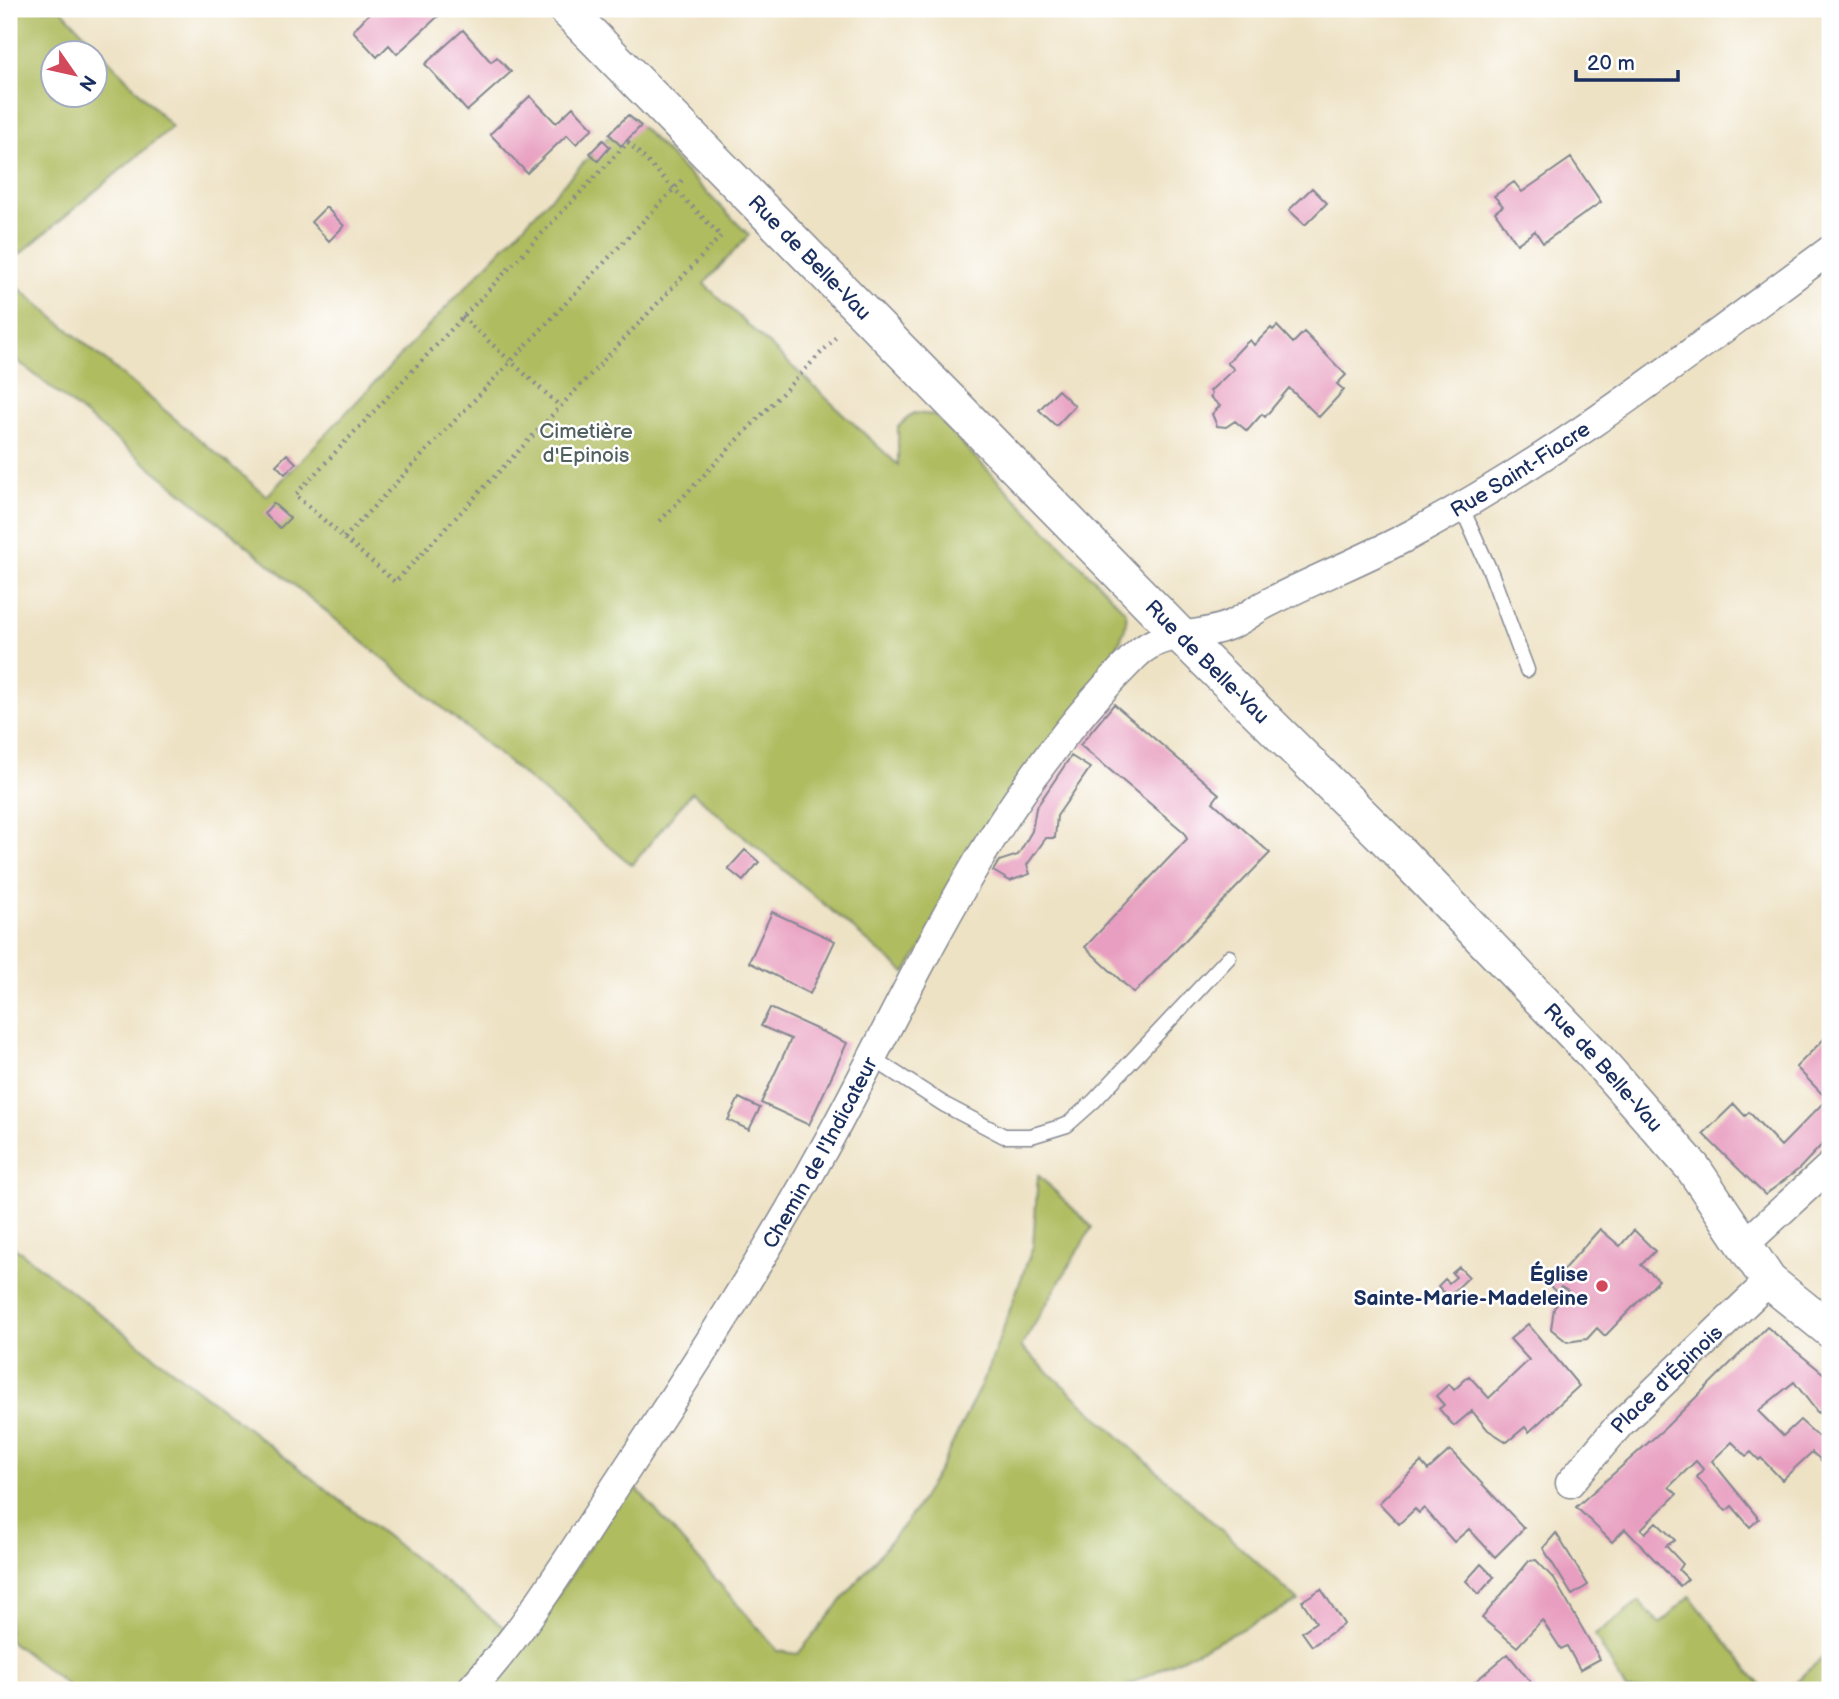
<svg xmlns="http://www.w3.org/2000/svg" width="1839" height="1699" viewBox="0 0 1839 1699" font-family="'Balsamiq Sans',sans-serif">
<rect width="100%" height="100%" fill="#fff"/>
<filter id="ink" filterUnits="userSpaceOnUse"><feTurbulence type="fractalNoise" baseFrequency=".0143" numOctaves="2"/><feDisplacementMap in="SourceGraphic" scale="14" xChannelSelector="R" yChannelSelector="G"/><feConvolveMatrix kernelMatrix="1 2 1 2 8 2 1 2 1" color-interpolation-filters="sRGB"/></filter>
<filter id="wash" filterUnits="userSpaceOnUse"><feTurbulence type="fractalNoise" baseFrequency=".00686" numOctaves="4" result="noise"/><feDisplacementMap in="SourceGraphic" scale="28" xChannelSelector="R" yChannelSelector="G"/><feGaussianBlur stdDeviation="1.57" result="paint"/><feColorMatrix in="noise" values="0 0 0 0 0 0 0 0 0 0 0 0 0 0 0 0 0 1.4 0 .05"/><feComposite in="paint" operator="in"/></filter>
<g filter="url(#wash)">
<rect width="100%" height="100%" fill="#eee2c4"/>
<!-- green -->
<path fill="#afbc5e" stroke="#65765e" stroke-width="2" fill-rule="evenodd" d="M9 9H61L172 127 9 263ZM94 52V94H52V52Z
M629 115 749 235 704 284 898 465V427L913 413 934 415 1126 612C1129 633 1114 645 1111 666L905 973 692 792 632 865 194 502 9 354V280L267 496Z
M1038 1175 1092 1227 1021 1347 1299 1601 1118 1690H489L540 1623 631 1482 778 1651 798 1654 914 1512 942 1465 988 1370 1033 1246Z
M9 1243 507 1630 458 1690H74L9 1640Z
M1690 1596 1764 1690H1626L1595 1635 1639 1601 1660 1624Z
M1830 1650V1690H1788Z"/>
<g id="blocks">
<!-- building -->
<path fill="#e89ec0" d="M373 9H446L397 54 389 45 377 57 353 31Z
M463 30 491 62 497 57 511 72 467 111 425 64Z
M530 96 556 123 573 107 593 128 576 144 567 135 527 173 490 134Z
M628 115 641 126 621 146 609 134Z
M603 140 610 147 598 161 590 153Z
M1571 158 1601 202 1543 243 1535 231 1517 244 1495 212 1503 206 1494 196 1514 182 1522 192Z
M1312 188 1327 203 1305 225 1289 210Z
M326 207 344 226 329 241 311 222Z
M1277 326 1293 343 1304 332 1346 375 1337 384 1344 390 1319 417 1289 388 1265 417 1262 414 1247 431 1235 421 1226 427 1217 426 1212 414 1220 406 1210 397 1212 394 1210 391 1234 369 1227 363 1244 345 1250 340 1254 345 1271 328 1273 330Z
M1058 390 1075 406 1056 426 1039 410Z
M287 454 296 463 285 474 276 465Z
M273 503 290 518 280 528 264 514Z
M1114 704 1219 794 1213 802 1270 853 1134 993 1085 947 1187 839 1184 832 1080 745Z
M1071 756 1090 768 1057 816 1055 838H1046L1027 865 1030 874 1010 881 993 871 999 861 1018 855 1032 831 1036 808Z
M745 850 759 862 743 881 728 869Z
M772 912 835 941 810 994 749 962Z
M770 1008 847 1043 809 1125 761 1103 791 1039 761 1026Z
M1827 1036 1830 1039V1136L1799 1169 1765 1195 1703 1134 1734 1104 1745 1116 1749 1112 1781 1146 1827 1099 1796 1067Z
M739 1098 760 1108 749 1130 728 1120Z
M1600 1229 1620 1246 1634 1230 1655 1251 1641 1265 1659 1280 1605 1336 1597 1328 1587 1339 1567 1342 1551 1329 1554 1308 1568 1291 1561 1287 1556 1292 1549 1285V1278L1555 1270 1561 1272Z
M1459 1267 1469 1277 1448 1297 1438 1286 1445 1279 1449 1283 1456 1277 1452 1273Z
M1528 1324 1579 1386 1529 1432 1525 1427 1507 1442 1488 1430 1472 1411 1454 1426 1439 1409 1444 1405 1436 1396 1449 1384 1454 1390 1469 1376 1489 1398 1529 1360 1510 1339Z
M1767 1327 1830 1379V1404L1818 1413 1794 1382 1758 1411 1783 1436 1800 1420 1821 1439 1825 1434 1830 1437V1468L1812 1452 1782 1480 1761 1458 1759 1460 1751 1452 1746 1456 1732 1442 1712 1461 1759 1519 1750 1527 1732 1506 1726 1511 1719 1504 1697 1477 1703 1469 1696 1461 1669 1487 1677 1494 1641 1529 1645 1533 1656 1522 1675 1540 1666 1546 1683 1564 1679 1570 1688 1579 1680 1586 1625 1529 1612 1542 1576 1507 1666 1427Z
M1450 1450 1524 1528 1495 1557 1469 1529 1454 1542 1424 1508 1419 1513 1415 1509 1399 1524 1379 1503 1421 1462 1428 1470Z
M1556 1533 1588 1585 1572 1595 1543 1548Z
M1536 1560 1554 1579 1600 1659 1580 1670 1567 1646 1561 1649 1542 1620 1517 1647 1482 1618 1529 1561Z
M1481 1564 1494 1577 1479 1594 1466 1581Z
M1321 1589 1344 1624 1312 1646 1302 1632 1316 1622 1302 1601Z
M1508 1654 1537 1690H1465Z"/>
</g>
</g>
<g filter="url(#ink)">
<use href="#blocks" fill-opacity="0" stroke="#848891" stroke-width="2"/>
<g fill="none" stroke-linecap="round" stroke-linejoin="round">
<defs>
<path id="service" d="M1461 506 1491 573 1527 670
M872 1058 945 1105 1004 1136H1031L1067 1125 1094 1101 1229 957"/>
<g id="minor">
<path d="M1743 1246 1830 1166"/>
<path id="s1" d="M1570 1483 1620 1424 1769 1281"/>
<path id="s2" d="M470 1690C528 1627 572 1552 619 1481 700 1358 780 1234 848 1104 932 943 1004 785 1135 656 1164 628 1196 640 1230 625 1243 620 1254 610 1266 604 1314 579 1366 559 1414 533 1562 454 1695 349 1830 250"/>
</g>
<g id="tertiary">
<path id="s3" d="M566 9 1181 636 1398 851 1593 1054 1693 1168 1769 1281 1830 1330"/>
</g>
</defs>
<!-- service casing -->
<use href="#service" stroke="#848891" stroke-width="17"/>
<!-- minor casing -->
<use href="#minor" stroke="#848891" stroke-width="31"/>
<!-- tertiary casing -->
<use href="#tertiary" stroke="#848891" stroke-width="38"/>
<!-- path -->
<path stroke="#848891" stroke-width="4.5" stroke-dasharray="2 5" stroke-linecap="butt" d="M628 142 721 236 395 582 295 495Z
M462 317 560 406
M660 521 838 335
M344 538 685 177"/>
<!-- service -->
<use href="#service" stroke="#fff" stroke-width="14"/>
<!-- minor -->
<use href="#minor" stroke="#fff" stroke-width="28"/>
<!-- tertiary -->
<use href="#tertiary" stroke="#fff" stroke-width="35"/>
</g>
</g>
<!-- markers -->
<circle fill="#d1495b" stroke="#fff" stroke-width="2.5" cx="1602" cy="1286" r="7"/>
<g text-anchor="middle" stroke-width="5" stroke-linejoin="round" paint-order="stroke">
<!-- street labels -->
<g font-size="21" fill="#1b2f5e" stroke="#fff">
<text dy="7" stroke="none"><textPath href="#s3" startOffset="348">Rue de Belle-Vau</textPath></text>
<text dy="7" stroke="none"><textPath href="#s2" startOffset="1664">Rue Saint-Fiacre</textPath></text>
<text dy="7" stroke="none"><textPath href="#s3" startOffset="915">Rue de Belle-Vau</textPath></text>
<text dy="7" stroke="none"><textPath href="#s3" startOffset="1482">Rue de Belle-Vau</textPath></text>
<text dy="7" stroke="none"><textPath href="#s2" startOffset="642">Chemin de l'Indicateur</textPath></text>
<text dy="7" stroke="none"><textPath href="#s1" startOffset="142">Place d'Épinois</textPath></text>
</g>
<!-- park labels -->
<g font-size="21" fill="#4f605e" stroke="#fff">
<text x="586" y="438">Cimetière<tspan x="586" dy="24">d'Epinois</tspan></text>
</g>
<!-- poi labels -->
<g font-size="21" font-weight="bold" fill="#1b2f5e" stroke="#fff" text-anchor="end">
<text x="1588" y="1281">Église<tspan x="1588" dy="24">Sainte-Marie-Madeleine</tspan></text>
</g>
</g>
<!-- margin -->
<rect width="1839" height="1699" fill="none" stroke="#fff" stroke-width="35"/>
<!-- north arrow -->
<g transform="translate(74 74) rotate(124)"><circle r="33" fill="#ffffff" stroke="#a4acbf" stroke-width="2"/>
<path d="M0-5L12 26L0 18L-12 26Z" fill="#d1495b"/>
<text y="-10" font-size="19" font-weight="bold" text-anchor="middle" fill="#1b2f5e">N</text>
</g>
<!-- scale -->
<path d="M1576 70v10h102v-10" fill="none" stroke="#1b2f5e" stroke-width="3.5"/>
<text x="1587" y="70" font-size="21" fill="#1b2f5e" stroke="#ffffff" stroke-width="5" paint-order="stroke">20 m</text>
</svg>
